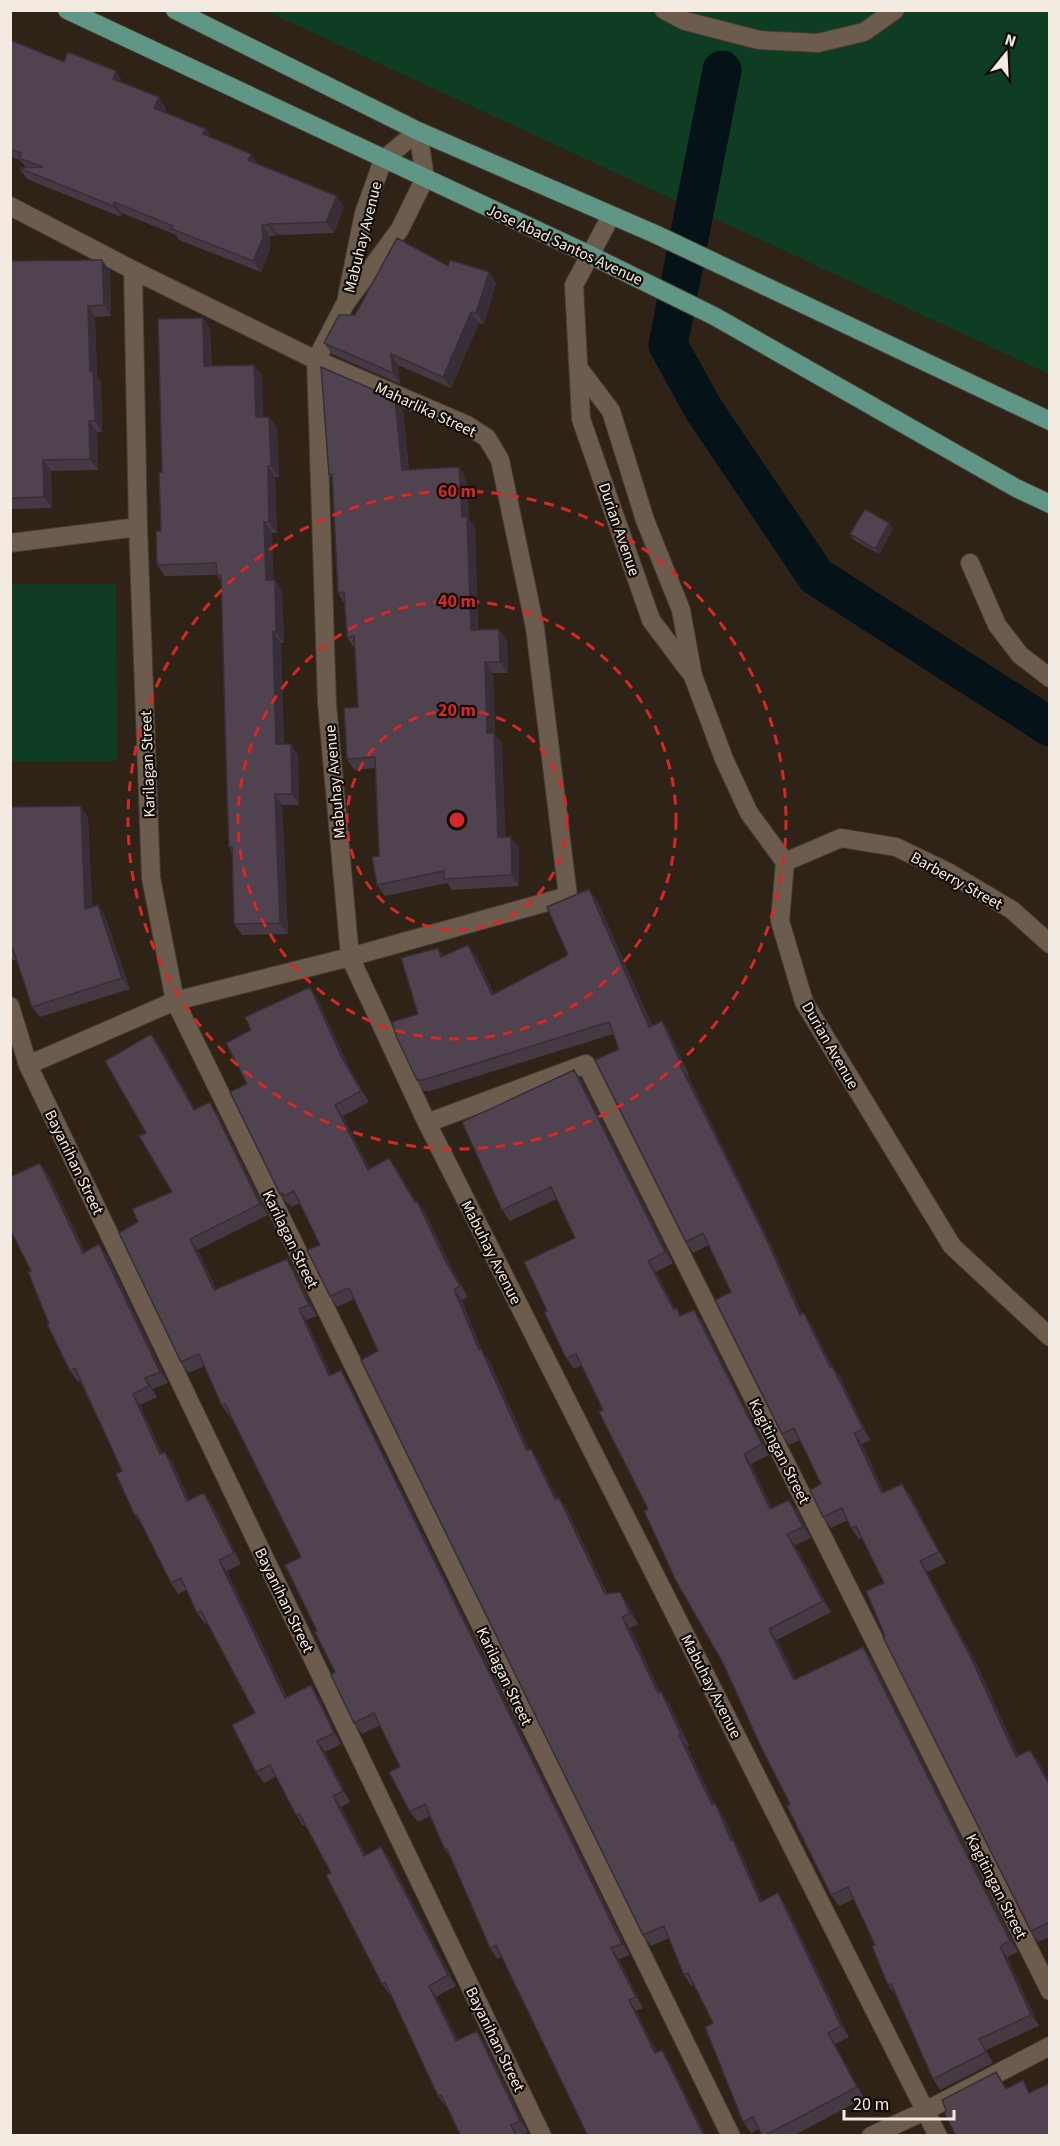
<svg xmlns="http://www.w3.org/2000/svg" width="1060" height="2146" viewBox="0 0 1060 2146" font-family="'Source Sans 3',sans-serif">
<rect width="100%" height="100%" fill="#2f2216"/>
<!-- green -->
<path fill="#0f3d23" d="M266 11H1049V374C789 252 527 132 266 11Z
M11 584H116L117 761 11 762Z"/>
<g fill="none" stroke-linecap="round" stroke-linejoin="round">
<!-- canal -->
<path stroke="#051218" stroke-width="39" d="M722 70 668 345 704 410 816 576 1050 727"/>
<defs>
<path id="minor" d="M664 10 685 21 759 40 818 43 864 32 895 10
M418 131 425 178 400 229 345 304 316 360 327 704 350 957 427 1123 938 2136
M10 206 133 270 316 360 467 425 487 438 500 460 535 628 568 896 350 957 175 1001 28 1065
M611 216 574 285 581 419 651 620 690 672
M133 270 138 527 151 878 175 1001 731 2136
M347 297 364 213 383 160 418 131
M580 370 611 411 645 520 681 610 693 676 724 759 749 813 785 862 780 921 804 1002 952 1246 1050 1337
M10 543 138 527
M970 563 997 625 1020 655 1050 678
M785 862 841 838 896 847 948 872 1012 910 1050 944
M10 1006 28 1065 542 2136
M427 1123 586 1064 1050 1991
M871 2136 927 2110 1050 2046"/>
<path id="major" d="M67 10 590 255 714 316 1016 488 1050 504
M175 10 418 131 655 234 1050 421"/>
</defs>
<!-- minor casing -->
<use href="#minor" stroke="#473c33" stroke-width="20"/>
<!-- major casing -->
<use href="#major" stroke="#473c33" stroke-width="20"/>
<!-- minor -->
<use href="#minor" stroke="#6b5c4e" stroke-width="18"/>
<!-- major -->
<use href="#major" stroke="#609686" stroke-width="18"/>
</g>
<!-- wall -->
<path fill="#453944" d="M10 37 13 41 64 62 116 71 123 83 166 108 165 112 206 129 211 138 259 164 337 196 344 207 334 233 281 235 277 234 276 236H270V249L261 272 179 240 176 235 122 213 121 217 27 179 19 168H26L21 161 10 156Z
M102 260 110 271 111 316 95 317 97 377 101 382 102 432H97L98 470 51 471 52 508 10 509V287Z
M448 266 496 283 484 324 479 323 451 388 398 365 400 384 332 354 324 343 355 315Z
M203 318 210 329 212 366 254 365 262 376 263 417H269L277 428 279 477H275L277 533H272L273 580H275L282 591 284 643H281L284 744 298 755 299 805H282L288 934 242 935 234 924 232 851 229 847 221 581 217 575 165 576 157 565 161 531 162 472Z
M395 399 403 410 409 470 459 467 466 478 469 519 475 527 478 629H499L507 640 508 673H493L495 734 502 744 505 837H511L519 848V886L452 890 447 883 385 896 377 885 379 856 375 768 354 770 347 759 358 707 354 648 347 637 344 603 338 593 332 479 329 474Z
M889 523 893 529 879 554 854 540 850 534Z
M10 807 88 817 92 907 98 905 105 916 130 989 40 1017 32 1007 17 960H10Z
M597 900 652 1025 662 1021 669 1032 689 1075 688 1076 772 1247 802 1314 811 1324 832 1366 840 1377 870 1440 862 1444 884 1492 902 1484 910 1495 946 1563 927 1572 979 1669 1018 1755 1030 1750 1038 1761 1050 1783V1937L1038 1942 1031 1931 885 1636 884 1583 862 1538 859 1539 851 1528 848 1520 831 1528 823 1517 821 1484 800 1440 789 1445 782 1434 731 1292 709 1245 693 1253 686 1242 613 1034 430 1091H424L417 1080 418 1014 438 948 444 956H476L494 994 568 955Z
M317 998 349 1067 369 1102 343 1116 370 1169 389 1158 397 1169 416 1202 425 1212 454 1273 468 1297 462 1300 482 1351 489 1360 529 1450 538 1460 557 1499 559 1498 567 1509 607 1593 620 1592 627 1603 638 1624 630 1628 660 1692 669 1703 689 1745 687 1746 714 1804 722 1814 736 1844 740 1851 762 1901 785 1904 849 2037 835 2044 864 2098 793 2136H762L759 2129 751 2133 743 2122 713 2023 694 1985 691 1986 684 1975 669 1938 651 1946 643 1935 354 1299 337 1307 330 1296 320 1245 300 1203 291 1207 290 1204 288 1205 280 1194 247 1084Z
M151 1034 159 1045 195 1109 217 1113 268 1215 198 1250 216 1289 294 1270 317 1316 306 1320 331 1375 348 1381 630 1955 619 1959 643 2008 636 2011 657 2052 662 2050 669 2061 706 2136H588L502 1956 497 1959 490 1948 450 1856 445 1850 430 1816 418 1822 410 1812 400 1767 380 1725 362 1734 354 1723 335 1672 317 1631 301 1557 231 1416 230 1417 222 1406 205 1366 188 1373 181 1362 138 1222 172 1192 146 1133Z
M574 1070 582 1081 673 1263 656 1272 675 1309 682 1316 702 1321 769 1455 751 1464 772 1508 797 1510 811 1538 795 1545 831 1612 777 1640 796 1679 871 1658 1018 1952 1007 1957 1039 2026 986 2050 993 2063 940 2090 933 2079 896 1996 888 1985 875 1945 854 1899 839 1906 831 1895 790 1804 648 1509 582 1365 574 1369 566 1358 547 1311 575 1238 557 1199 510 1221 502 1210Z
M48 1174 85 1252 107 1255 168 1383 153 1389 157 1397 140 1405 162 1453 173 1463 189 1500 212 1504 241 1564 227 1571 287 1697 318 1696 341 1744 325 1752 350 1802 341 1807 366 1855 381 1847 389 1858 456 1986 436 1997 458 2040 484 2042 528 2132 521 2136H461L447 2106 446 2107 438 2096 391 1994 390 1995 382 1984 331 1873 305 1825 303 1826 296 1815 276 1777 264 1783 256 1772 255 1713 207 1623 205 1624 197 1613 186 1590 178 1594 171 1583 143 1526 135 1516 122 1471 80 1381 78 1382 70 1371 49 1324 31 1271 12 1232H10V1177Z"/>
<!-- shaded-wall -->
<path fill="#382e37" d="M116 71 123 82 120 90 113 79Z
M159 97 166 108 162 119 154 108Z
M206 129 213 140 203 134Z
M251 154 259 165 248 160Z
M337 196 344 207 334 233 326 222Z
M114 202 122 213 121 217 113 206Z
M269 223 277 234 276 236 268 225Z
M262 225 270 236V249L261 272 253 261Z
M102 260 110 271 111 316 104 305Z
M489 272 496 283 484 324 476 313Z
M88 306 95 317 97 377 101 382 102 432 95 421 90 371Z
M471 312 479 323 451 388 443 377Z
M203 318 210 329 212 377 204 366Z
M391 354 398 365 400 384 393 373Z
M254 365 262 376 264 428 256 417Z
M395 399 403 410 410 481 402 470Z
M269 417 277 428 279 477 271 466Z
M89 421 97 432 98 470 90 459Z
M43 460 51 471 52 508 44 497Z
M268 466 275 477 277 533 269 522Z
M459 467 466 478 469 519 475 527 478 640 471 630 462 517Z
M264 522 272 533 274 591 266 580Z
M889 523 893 529 879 554 875 549Z
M275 580 282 591 284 643 276 632Z
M499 629 507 640 508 673 500 662Z
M273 632 281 643 284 755 276 744Z
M485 662 493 673 495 734 502 744 506 848 498 837 487 733Z
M291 744 298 755 299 805 292 794Z
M275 794 282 805 288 934 280 923Z
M81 806 88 817 93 920 85 909Z
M511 837 519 848V886L512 875Z
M589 889 597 900 657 1037 649 1027Z
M98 905 105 916 130 989 122 978Z
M468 945 476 956 499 1006 492 995Z
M438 948 445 958 441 957Z
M310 987 317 998 349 1067 369 1102 361 1091 341 1056Z
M662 1021 669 1032 689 1075 681 1064Z
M151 1034 159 1045 202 1121 194 1110Z
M680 1065 688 1076 772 1247 808 1326 800 1315Z
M574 1070 582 1081 673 1263 665 1252Z
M210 1102 217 1113 268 1215 260 1204Z
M335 1105 343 1116 376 1181 368 1170Z
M389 1158 397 1169 422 1213 415 1202Z
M40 1163 48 1174 90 1264 83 1253Z
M417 1201 425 1212 454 1273 468 1297 446 1262Z
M190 1239 198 1250 222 1301 214 1290Z
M99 1244 107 1255 168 1383 160 1372Z
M287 1259 294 1270 317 1316 309 1305Z
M648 1261 656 1272 682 1321 674 1310Z
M454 1289 462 1300 482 1351 489 1360 535 1462 527 1451 479 1350Z
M299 1309 306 1320 337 1387 329 1376Z
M694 1310 702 1321 769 1455 762 1444Z
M804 1313 811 1324 836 1374 832 1366 840 1377 870 1440 863 1429Z
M341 1370 348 1381 630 1955 622 1944Z
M145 1378 153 1389 157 1397 149 1386Z
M133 1394 140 1405 167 1465 160 1454Z
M854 1433 862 1444 889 1504 882 1493Z
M531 1449 538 1460 563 1510 555 1499Z
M165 1452 173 1463 195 1512 187 1501Z
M744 1454 751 1464 778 1520 770 1509Z
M902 1484 910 1495 946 1563 939 1552Z
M204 1493 212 1504 241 1564 234 1553Z
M559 1498 567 1509 612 1605 605 1594Z
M789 1500 797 1510 811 1538 803 1527Z
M787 1534 795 1545 831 1612 823 1601Z
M219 1560 227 1571 292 1709 285 1698Z
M920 1561 927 1572 979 1669 1024 1768 1016 1757Z
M620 1592 627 1603 638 1624 630 1613Z
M622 1617 630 1628 666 1704 658 1693Z
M769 1629 777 1640 802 1691 794 1680Z
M863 1647 871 1658 1018 1952 1010 1941Z
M311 1685 318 1696 341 1744 334 1733Z
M661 1692 669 1703 689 1745 681 1734Z
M679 1735 687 1746 720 1815 712 1805Z
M317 1741 325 1752 350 1802 343 1791Z
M1030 1750 1038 1761 1050 1783V1786Z
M333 1796 341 1807 372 1867 364 1856Z
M715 1803 722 1814 736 1844 740 1851 767 1913 760 1902Z
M381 1847 389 1858 456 1986 448 1975Z
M778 1893 785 1904 849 2037 841 2026Z
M1000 1946 1007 1957 1039 2026 1031 2015Z
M611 1948 619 1959 643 2008 636 1997Z
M429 1986 436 1997 464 2052 456 2041Z
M629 2000 636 2011 663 2064 655 2053Z
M477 2031 484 2042 528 2132 520 2121Z
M828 2033 835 2044 864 2098 857 2087Z
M979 2039 986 2050 993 2063 986 2052Z
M662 2050 669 2061 706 2136H704Z"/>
<!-- building -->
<path fill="#50424f" stroke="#382e37" stroke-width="1.5" d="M10 40 64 62 68 52 116 71 113 79 159 97 154 108 206 129 203 134 251 154 248 160 337 196 326 222 273 224 269 223 268 225H262L263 238 253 261 172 229 173 226 114 202 113 206 19 168 43 167 19 158 21 153 10 149Z
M397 238 448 266 450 260 489 272 476 313 471 312 443 377 391 354 393 373 324 343 339 315H355Z
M102 260 104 305 88 306 90 371H93L95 421H89L90 459 43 460 44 497 10 498 11 261Z
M203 318 204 366 254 365 256 417H269L271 466H268L269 522H264L266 580H275L276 632H273L276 744H291L292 794H275L280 923 234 924 232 847H229L227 795 221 575H217L216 563 157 565 156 531H161L159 472H162L158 319Z
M321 367 395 399 402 470 459 467 462 517 467 516 471 630 499 629 500 662H485L487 733H494L498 837H511L512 875 444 879V871L377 885 372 857 379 856 375 757 347 759 344 708 358 707 354 636 347 637 344 592 338 593 332 474H329Z
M865 509 889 523 875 549 850 534Z
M81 806 85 909 98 905 122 978 32 1007 13 949H10V807Z
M589 889 649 1027 662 1021 681 1064 680 1065 765 1236 800 1315 804 1313 830 1367 832 1366 863 1429 854 1433 882 1493 902 1484 939 1552 920 1561 971 1658 1016 1757 1030 1750 1050 1786V1922L1031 1931 883 1637 885 1636 866 1591 884 1583 856 1526 851 1528 842 1508 823 1517 810 1490 821 1484 794 1428 782 1434 715 1300 731 1292 703 1233 686 1242 595 1060 619 1049 609 1022 423 1080H417L397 1038 392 1022 418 1014 401 958 438 948 441 957 468 945 492 995 568 955 547 907Z
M310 987 341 1056 361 1091 335 1105 368 1170 389 1158 415 1202 417 1201 446 1262 460 1286 454 1289 479 1350 481 1349 527 1451 531 1449 555 1499 559 1498 605 1594 620 1592 630 1613 622 1617 658 1693 661 1692 681 1734 679 1735 712 1805 715 1803 731 1840H733L760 1902 778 1893 841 2026 828 2033 857 2087 764 2136H762L753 2117 743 2122 705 2027 713 2023 688 1973 684 1975 664 1926 643 1935 361 1360 378 1351 349 1288 330 1296 307 1250 320 1245 294 1191 284 1196 282 1193 280 1194 230 1092 247 1084 226 1043 251 1030 245 1017Z
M151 1034 194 1110 210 1102 260 1204 190 1239 214 1290 287 1259 309 1305 299 1309 329 1376 341 1370 622 1944 611 1948 636 1997 629 2000 655 2053 662 2050 704 2136H588L496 1945 490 1948 447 1849 445 1850 425 1804 410 1812 389 1772 400 1767 374 1713 354 1723 331 1675 335 1672 315 1632 317 1631 285 1565 301 1557 225 1404 222 1406 199 1354 181 1362 119 1233 138 1222 132 1209 172 1192 139 1136 146 1133 105 1061Z
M574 1070 665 1252 648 1261 674 1310 677 1308 680 1316 694 1310 762 1444 744 1454 770 1509 789 1500 803 1527 787 1534 823 1601 769 1629 794 1680 863 1647 1010 1941 1000 1946 1031 2015 979 2039 986 2052 933 2079 891 1984 888 1985 872 1946 875 1945 848 1887 831 1895 787 1806 790 1804 762 1749 723 1663 675 1579 644 1511 648 1509 599 1412 603 1410 576 1354 566 1358 544 1312 547 1311 524 1262 575 1238 551 1187 502 1210 462 1122Z
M40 1163 83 1253 99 1244 160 1372 145 1378 149 1386 133 1394 160 1454 165 1452 187 1501 204 1493 234 1553 219 1560 285 1698 311 1685 334 1733 317 1741 343 1791 333 1796 364 1856 381 1847 448 1975 429 1986 456 2041 477 2031 520 2121 511 2125 516 2136H461L441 2095 438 2096 385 1982 382 1984 326 1875 331 1873 299 1813 296 1815 270 1765 256 1772 232 1725 255 1713 201 1611 197 1613 181 1578 171 1583 137 1515 135 1516 116 1474 122 1471 75 1368 70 1371 47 1324H49L28 1272 31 1271 10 1229V1177Z
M996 2072 1006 2089 1023 2080 1029 2093 1050 2083V2136H956L945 2114 946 2110 942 2100Z"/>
<!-- distance rings -->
<g fill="none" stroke="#d62828" stroke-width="3" stroke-dasharray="10 8">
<circle cx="457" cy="820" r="110"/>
<circle cx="457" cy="820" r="219"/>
<circle cx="457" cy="820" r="329"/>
</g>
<g text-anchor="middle" stroke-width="4.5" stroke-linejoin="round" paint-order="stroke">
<!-- street labels -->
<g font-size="16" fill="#f3eae2" stroke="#130d08">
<text transform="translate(362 237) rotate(-76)" y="6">Mabuhay Avenue</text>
<text transform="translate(565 244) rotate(25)" y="6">Jose Abad Santos Avenue</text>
<text transform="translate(426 409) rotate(25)" y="6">Maharlika Street</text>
<text transform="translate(620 529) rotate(71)" y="6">Durian Avenue</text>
<text transform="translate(147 764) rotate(-92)" y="6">Karilagan Street</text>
<text transform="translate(334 782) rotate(-95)" y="6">Mabuhay Avenue</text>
<text transform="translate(957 880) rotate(29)" y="6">Barberry Street</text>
<text transform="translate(831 1045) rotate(60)" y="6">Durian Avenue</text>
<text transform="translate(75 1162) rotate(64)" y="6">Bayanihan Street</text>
<text transform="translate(291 1239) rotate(64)" y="6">Karilagan Street</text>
<text transform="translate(492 1252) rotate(63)" y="6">Mabuhay Avenue</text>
<text transform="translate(780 1451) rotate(63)" y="6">Kagitingan Street</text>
<text transform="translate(285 1600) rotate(64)" y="6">Bayanihan Street</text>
<text transform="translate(505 1676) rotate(64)" y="6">Karilagan Street</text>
<text transform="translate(712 1686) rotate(63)" y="6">Mabuhay Avenue</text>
<text transform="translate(997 1886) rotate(63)" y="6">Kagitingan Street</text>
<text transform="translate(496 2039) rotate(64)" y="6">Bayanihan Street</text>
</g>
</g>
<circle cx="457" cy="820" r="9" fill="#d62828" stroke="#130d08" stroke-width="3"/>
<g font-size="18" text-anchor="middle" font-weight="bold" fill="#d62828" stroke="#130d08" stroke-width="4.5" stroke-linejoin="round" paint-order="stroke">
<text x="457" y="497">60 m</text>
<text x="457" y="607">40 m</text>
<text x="457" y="716">20 m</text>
</g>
<!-- border -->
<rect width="1060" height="2146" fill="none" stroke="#f3eae2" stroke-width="24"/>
<!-- north arrow -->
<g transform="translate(1006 54) rotate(18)" stroke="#130d08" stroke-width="4.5" paint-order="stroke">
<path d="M0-4.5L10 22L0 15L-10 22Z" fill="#f3eae2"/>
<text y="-9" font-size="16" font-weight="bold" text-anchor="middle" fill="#f3eae2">N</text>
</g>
<!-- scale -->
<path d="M844 2110v9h110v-9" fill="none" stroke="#f3eae2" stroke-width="3"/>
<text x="853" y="2110" font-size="18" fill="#f3eae2" stroke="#130d08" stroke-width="4.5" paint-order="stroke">20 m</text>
</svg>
